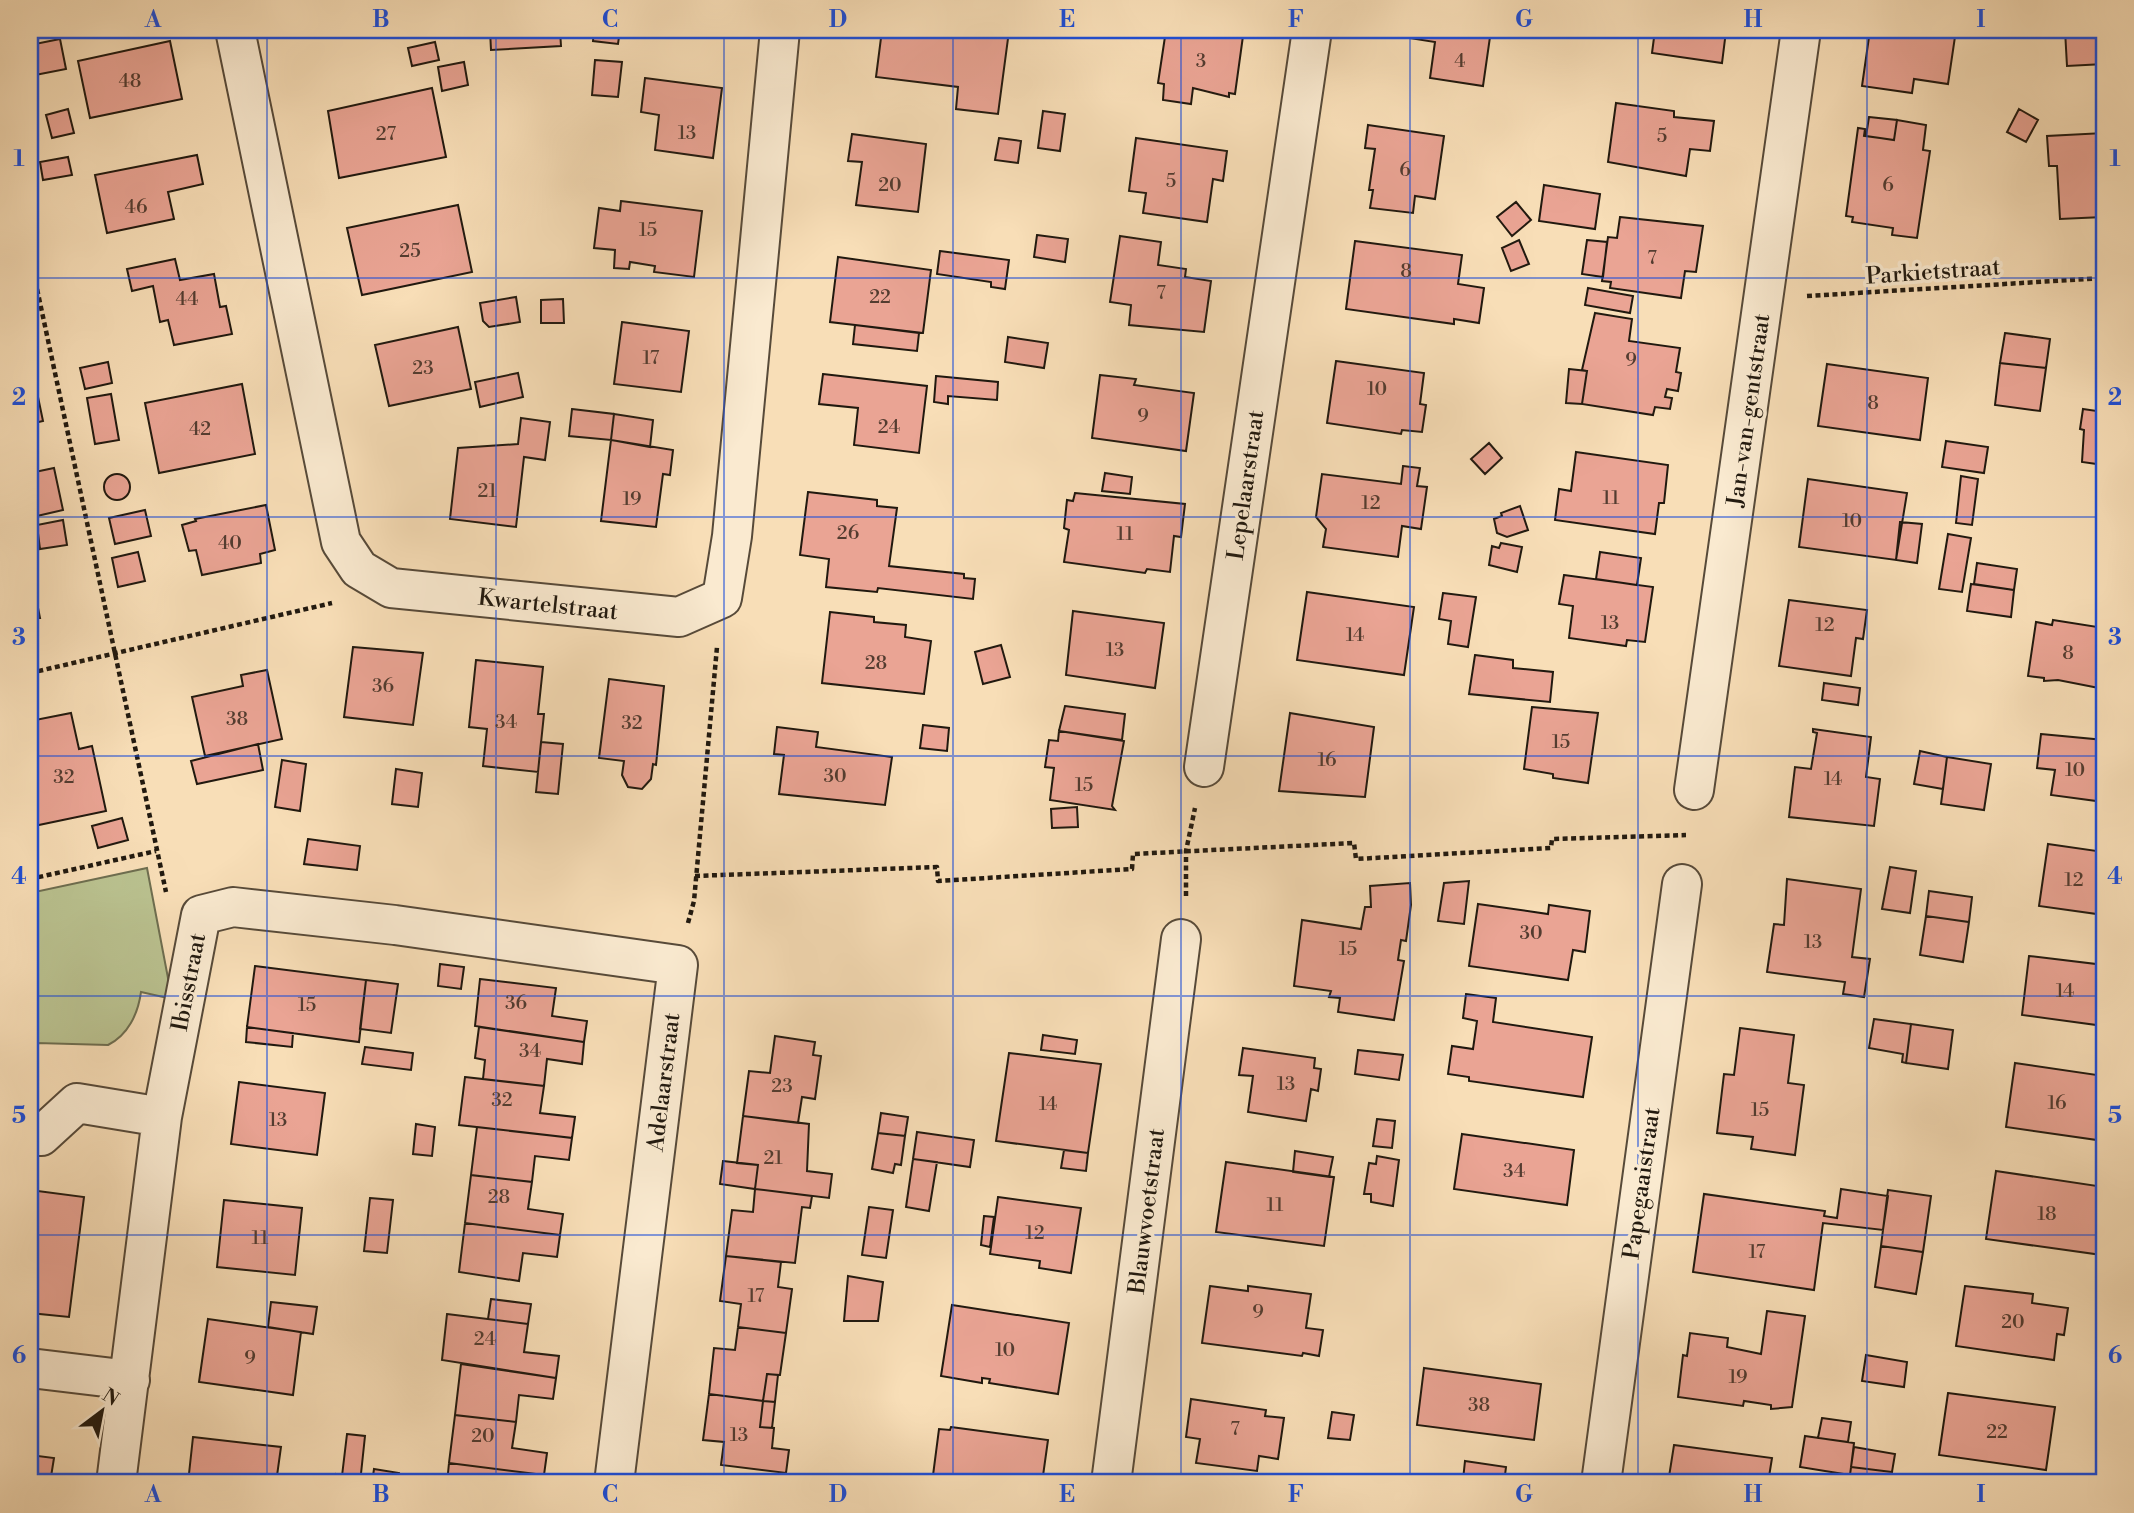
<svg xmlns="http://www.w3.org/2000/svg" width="2134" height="1513" viewBox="0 0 2134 1513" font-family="'Libre Bodoni',serif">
<rect width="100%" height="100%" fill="#f8deb7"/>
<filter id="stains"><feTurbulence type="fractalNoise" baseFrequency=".00286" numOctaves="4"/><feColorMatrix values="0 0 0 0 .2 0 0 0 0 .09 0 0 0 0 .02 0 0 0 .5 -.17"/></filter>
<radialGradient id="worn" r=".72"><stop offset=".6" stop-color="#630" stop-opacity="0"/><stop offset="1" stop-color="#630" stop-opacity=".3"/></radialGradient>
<!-- green -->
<path fill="#bac290" stroke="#6e6e50" stroke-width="2" d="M147 868 172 999 141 992C138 1014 128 1035 108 1045L37 1043 30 1093V893Z"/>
<!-- building -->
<path fill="#eaa494" stroke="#21190f" stroke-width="2" d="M490 30H560L561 46 491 50Z
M594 30H620L618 44 593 41Z
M882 30 1009 31 998 114 956 109 958 87 876 77Z
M1166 30H1203L1243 36 1235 94 1229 93V97L1193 88 1191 104 1163 100 1164 84 1158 83Z
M1384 30H1491L1483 86 1430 78 1435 42 1384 34Z
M1655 30 1726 31 1722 63 1652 53Z
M1870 30H1956L1948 84 1914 79 1912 93 1862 86Z
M2048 30H2065V35L2048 36Z
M2065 30H2104V64L2067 66Z
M60 39 66 69 30 76V45Z
M170 41 182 99 90 118 78 61Z
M435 42 439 60 412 66 408 48Z
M595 60 622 62 618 97 592 95Z
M464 62 468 85 442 91 438 67Z
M645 78 722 88 713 158 655 150 659 115 641 112Z
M432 88 446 157 339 178 328 111Z
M1616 103 1674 111V117L1714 121 1710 151 1690 149 1686 176 1608 162Z
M68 109 74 133 52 138 46 115Z
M2019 109 2038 120 2026 142 2007 132Z
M1043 111 1065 114 1060 151 1038 148Z
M1869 117 1897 120 1894 140 1866 136Z
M1897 120 1926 125 1923 150 1930 151 1917 238 1892 235 1893 228 1852 222 1853 217 1846 216 1858 128 1865 129 1864 136 1894 140Z
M1368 125 1444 136 1435 199 1415 196 1413 213 1370 208 1373 190H1369L1375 149 1365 148Z
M2104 133 2103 217 2060 219 2057 166H2049L2047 136Z
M852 134 926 144 918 212 856 205 862 162 848 161Z
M999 138 1021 141 1018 163 995 160Z
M1136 138 1227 151 1223 181 1213 179 1207 222 1143 213 1146 193 1129 191Z
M197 155 203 184 168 192 174 219 107 233 95 175Z
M68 157 72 175 43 180 40 162Z
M1544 185 1600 194 1595 229 1539 221Z
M621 201 702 211 694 277 654 272 655 266 630 262 629 269 614 268 615 250 594 248 599 208 620 211Z
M1516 202 1531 220 1512 236 1497 217Z
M458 205 472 272 362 295 347 228Z
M1620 217 1703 226 1696 272 1685 271 1681 298 1610 288 1611 282 1602 281 1608 237 1617 238Z
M1037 235 1068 239 1065 262 1034 257Z
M1120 236 1161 242 1158 265 1186 269 1185 277 1211 281 1204 332 1129 325 1131 305 1110 302Z
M1519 240 1529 264 1511 271 1502 248Z
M1587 240 1607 242 1603 277 1582 274Z
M1355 241 1462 255 1458 284 1484 288 1479 323 1454 319V324L1346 309Z
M940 251 1009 260 1005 289 991 287V282L937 274Z
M838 257 931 270 923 333 830 322Z
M175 259 180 280 214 274 220 307 226 306 232 334 174 345 168 320 160 322 153 286 132 291 127 269Z
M1588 288 1633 296 1630 313 1585 305Z
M516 297 520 322 489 327 483 321 480 303Z
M563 299 564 323H541V300Z
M1595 313 1632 319 1629 341 1680 348 1676 372 1681 373 1678 391 1667 389 1665 397 1672 398 1670 409 1655 407 1653 415 1582 404 1587 371 1582 370Z
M622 322 689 331 681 392 614 384Z
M855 325 919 333 917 351 853 344Z
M458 327 471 389 389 406 375 345Z
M2005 333 2050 339 2046 368 2000 363Z
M1008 337 1048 343 1044 368 1005 362Z
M1336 361 1424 373 1420 404 1426 405 1422 432 1402 430 1401 434 1327 423Z
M108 362 112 383 85 389 80 368Z
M2000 363 2046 368 2040 411 1995 405Z
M1827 364 1928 378 1920 440 1818 426Z
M1569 369 1587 371 1582 404 1566 403Z
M518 373 523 397 480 407 475 382Z
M823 374 927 386 919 453 854 445 858 408 819 404Z
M1100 375 1136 379 1134 385 1194 393 1186 451 1092 438Z
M936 376 998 382 997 400 948 396V404L934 402Z
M242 384 255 454 159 473 145 403Z
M111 394 119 440 95 444 87 398Z
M38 397 43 421 30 424V398Z
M572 409 614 414 611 440 569 436Z
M2083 409 2104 412V465L2082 462 2084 430 2080 429Z
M614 414 653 420 650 447 611 440Z
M521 418 550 422 545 460 524 457 516 527 450 519 458 448 518 444Z
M611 440 673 450 670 475 663 474 656 527 601 521Z
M1946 441 1988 447 1984 473 1942 467Z
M1489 443 1502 458 1485 474 1471 459Z
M1576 452 1668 465 1664 503H1659L1655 534 1555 520 1559 489 1571 491Z
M1403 466 1420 468 1417 486 1427 487 1421 529 1402 526 1398 557 1323 547 1326 529 1316 517 1322 474 1401 484Z
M54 468 63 510 37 516 30 473Z
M1105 473 1132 477 1130 494 1102 491Z
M104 487a13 13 0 1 1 26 0a13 13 0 1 1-26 0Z
M1961 476 1978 479 1972 525 1956 523Z
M1808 479 1907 493 1896 560 1799 547Z
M808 492 877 500V506L897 508 889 566 964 574V578L975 579 973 599 878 588 877 592 826 587 829 559 800 555Z
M1075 493 1185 504 1181 537 1174 536 1170 572 1147 569 1145 573 1064 562 1069 530 1064 528 1067 500 1073 501Z
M266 505 275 550 260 554 261 563 202 575 196 550 189 551 182 525 196 521 195 519Z
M1520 506 1528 530 1507 537 1497 533 1494 519 1502 516 1501 513Z
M145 510 151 536 115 544 109 518Z
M63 520 67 545 40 549 37 525Z
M1900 522 1922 524 1917 563 1896 560Z
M1948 534 1971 538 1962 592 1939 589Z
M1501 543 1522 547 1517 572 1489 565 1492 546 1499 548Z
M138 552 145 581 118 587 112 558Z
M1600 552 1641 558 1637 585 1596 579Z
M1977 563 2017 569 2014 590 1974 584Z
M30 567 40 618H30Z
M1564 575 1653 587 1645 642 1627 640 1626 646 1569 638 1573 606 1559 604Z
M1971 584 2014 590 2011 617 1967 611Z
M1307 592 1414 607 1404 675 1297 660Z
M1443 593 1476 597 1468 647 1448 644 1451 621 1439 619Z
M1789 600 1867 610 1863 639 1856 638 1851 676 1779 666Z
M1073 611 1164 623 1155 688 1066 675Z
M830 612 874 617V622L906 625 905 637 931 641 924 694 822 683Z
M2053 620 2104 628V689L2058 680 2044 681V678L2028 676 2036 622 2052 625Z
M1001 645 1010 677 983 684 975 652Z
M353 647 423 653 413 725 344 717Z
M1475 655 1513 660V668L1553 672 1550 702 1469 694Z
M476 660 543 667 538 714H544L538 772 483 766 487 729 469 727Z
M267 670 282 739 205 756 192 697 243 686 241 675Z
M609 679 664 686 656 765 653 764 651 779 642 789 628 787 622 775 624 761 599 758Z
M1824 683 1860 688 1858 705 1822 700Z
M1065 706 1125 714 1122 740 1059 731Z
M1532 707 1598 713 1588 783 1553 778V774L1524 769Z
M71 713 79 749 92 746 106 811 34 826 30 803V721Z
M1290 713 1374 727 1365 797 1279 791Z
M923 725 949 728 947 751 920 748Z
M777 727 818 732 816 747 892 757 885 805 779 794 784 755 774 754Z
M1813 729 1871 737 1866 777 1880 779 1874 826 1789 817 1795 767 1811 769 1817 733 1813 732Z
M1059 731 1124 741 1112 806 1115 810 1050 800 1054 768 1045 767 1049 740 1058 741Z
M2041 734 2104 740V802L2051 795 2055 770 2037 768Z
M541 742 563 744 558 794 536 792Z
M258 744 263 770 197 784 191 761Z
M1920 751 1947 757 1943 789 1914 784Z
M1947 757 1991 764 1984 810 1941 804Z
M282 760 306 764 300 811 275 807Z
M396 769 422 773 418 807 392 804Z
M1077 807 1078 827 1052 828 1051 809Z
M122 818 128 840 98 848 92 826Z
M308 839 360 846 357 870 304 864Z
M2048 844 2104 852V915L2039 906Z
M1890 867 1916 871 1910 913 1882 909Z
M1787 879 1861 889 1852 957 1870 959 1864 997 1843 994 1845 982 1767 972 1774 924 1784 925Z
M1469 881 1464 924 1438 921 1444 883Z
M1410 883 1411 905 1406 941 1401 940 1398 960 1404 961 1394 1020 1338 1012 1340 998 1329 997 1331 991 1294 986 1302 920 1361 929 1365 907H1371L1370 886Z
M1929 891 1972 897 1969 922 1926 916Z
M1478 904 1548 914 1549 905 1590 911 1585 952 1573 950 1568 980 1469 966Z
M1926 916 1969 922 1963 962 1920 955Z
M2029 956 2104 965V1026L2022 1015Z
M440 964 464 967 461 989 438 986Z
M255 966 366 980 359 1042 247 1027Z
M480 979 556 988 552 1016 587 1021 584 1042 475 1026Z
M366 980 398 984 391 1033 360 1029Z
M1466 994 1496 998 1493 1022 1592 1037 1583 1097 1469 1081V1077L1448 1074 1452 1046 1473 1049 1477 1021 1463 1018Z
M1874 1019 1911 1024 1906 1063 1902 1062 1903 1054 1869 1048Z
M1911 1024 1953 1030 1948 1069 1906 1063Z
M247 1027 293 1033 292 1047 246 1042Z
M479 1027 584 1042 582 1064 547 1059 544 1086 483 1079 485 1060 475 1058Z
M1740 1028 1794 1035 1788 1083 1804 1085 1795 1155 1751 1149 1753 1137 1717 1133 1724 1074 1734 1075Z
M1043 1035 1077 1040 1075 1054 1041 1050Z
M775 1036 815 1042 813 1055 821 1056 815 1099 802 1097 798 1123 743 1116 749 1071 770 1073Z
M365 1047 413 1053 411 1070 362 1064Z
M1243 1048 1315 1058 1314 1068 1321 1069 1318 1091 1311 1089 1306 1121 1248 1112 1253 1076 1239 1075Z
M1358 1050 1403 1055 1399 1080 1355 1074Z
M1009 1053 1101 1064 1088 1153 996 1141Z
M2015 1063 2104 1076V1141L2006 1127Z
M465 1077 544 1086 540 1113 575 1117 572 1138 459 1125Z
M239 1082 325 1093 317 1155 231 1144Z
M881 1113 908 1117 905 1136 878 1133Z
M743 1116 809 1124 807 1171 832 1174 829 1198 755 1189 758 1165 737 1163Z
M1377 1119 1395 1121 1392 1148 1373 1146Z
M416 1124 435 1127 432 1156 413 1154Z
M477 1127 572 1138 569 1160 535 1156 532 1182 471 1175Z
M917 1132 974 1140 970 1167 913 1159Z
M878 1133 905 1136 901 1165 895 1164 893 1173 872 1169Z
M1462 1134 1574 1150 1567 1205 1454 1189Z
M1064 1150 1088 1153 1086 1171 1061 1168Z
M1295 1151 1333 1157 1329 1177 1293 1172Z
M1377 1156 1399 1160 1393 1206 1371 1202V1194H1364L1369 1163 1376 1164Z
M913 1159 937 1162 929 1211 906 1207Z
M723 1161 758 1165 755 1189 720 1184Z
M1226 1162 1334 1177 1324 1246 1216 1232Z
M1996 1171 2104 1187 2102 1255 1986 1239Z
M471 1175 532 1182 528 1209 563 1214 560 1235 465 1223Z
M755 1189 812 1196 810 1208 802 1207 795 1263 726 1256 732 1210 753 1212Z
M1841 1189 1888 1196 1883 1230 1823 1223 1814 1290 1693 1272 1704 1194 1825 1211 1824 1216 1837 1218Z
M30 1190 84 1197 69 1317 30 1313Z
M1888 1190 1931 1196 1923 1252 1881 1246Z
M998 1197 1081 1208 1071 1273 1039 1268 1040 1261 990 1254Z
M370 1198 393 1200 387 1253 364 1251Z
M224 1200 302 1208 295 1275 217 1267Z
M869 1207 893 1210 886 1258 862 1255Z
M984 1216 994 1217 990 1247 981 1245Z
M465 1223 560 1235 557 1257 523 1253 519 1281 459 1272Z
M1881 1246 1923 1252 1916 1294 1875 1287Z
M726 1256 781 1262 778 1287 792 1289 786 1333 738 1327 741 1304 720 1301Z
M848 1276 883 1282 878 1321H844Z
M1210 1286 1248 1291V1286L1311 1294 1306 1328 1323 1330 1319 1356 1303 1353 1302 1356 1202 1343Z
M1965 1286 2033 1294 2032 1303 2068 1308 2064 1335 2057 1334 2054 1360 1956 1346Z
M491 1299 531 1304 528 1324 488 1319Z
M271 1302 317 1307 313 1334 268 1327Z
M952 1305 1069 1323 1058 1394 989 1383 990 1379 982 1378V1383L941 1376Z
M1767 1311 1805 1316 1792 1407 1771 1409V1405L1744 1401 1743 1406 1678 1397 1683 1355 1687 1356 1690 1333 1728 1338 1727 1347 1761 1354Z
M447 1314 528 1324 524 1352 559 1356 556 1378 442 1360Z
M208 1319 301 1332 293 1395 199 1382Z
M738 1327 786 1333 780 1375 767 1374 763 1401 709 1394 714 1348 735 1350Z
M1866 1355 1907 1362 1904 1387 1862 1381Z
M461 1364 556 1378 553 1399 519 1395 516 1422 455 1415Z
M1424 1368 1541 1384 1534 1440 1417 1425Z
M767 1374 778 1375 775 1402 763 1401Z
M1948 1393 2055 1407 2046 1470 1939 1455Z
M709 1394 763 1401 760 1427 774 1428 772 1448 789 1450 786 1473 721 1465 724 1442 703 1440Z
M1191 1399 1266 1410 1265 1416 1284 1418 1278 1459 1259 1456 1257 1471 1196 1463 1200 1439 1186 1437Z
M763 1401 775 1402 772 1428 760 1427Z
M1332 1412 1354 1415 1350 1440 1328 1438Z
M455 1415 516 1422 512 1448 547 1453 544 1475 449 1463Z
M1822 1418 1851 1422 1848 1442 1818 1438Z
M951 1427 1048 1440 1042 1483H932L939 1429 950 1430Z
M347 1434 365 1436 360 1483H335L336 1474 342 1476Z
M1805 1436 1854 1443 1850 1475 1800 1467Z
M193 1437 281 1447 276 1483H188Z
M1674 1445 1772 1458 1768 1483H1668Z
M1854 1447 1895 1454 1892 1472 1851 1467Z
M30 1455 54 1458 50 1483H30Z
M1465 1461 1506 1467 1504 1483 1463 1480Z
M449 1463 544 1475 543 1483H447Z
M1851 1467 1892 1472 1890 1483H1849Z
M374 1469 399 1473 398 1483H372Z"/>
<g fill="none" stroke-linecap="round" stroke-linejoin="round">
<defs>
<path id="minor" d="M235 30 341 542 359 569 391 588 679 617 722 598 732 536 780 30
M1204 767 1312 30
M1694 790 1801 30
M30 1134 41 1136 77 1103 162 1117
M30 1368 130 1380
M116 1483 162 1117 201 915 233 907 395 925 678 965 614 1483
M1111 1483 1181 939
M1601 1483 1682 884"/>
</defs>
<!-- minor casing -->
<use href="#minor" stroke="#574a39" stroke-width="42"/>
<!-- path -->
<path stroke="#21190f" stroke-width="4.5" stroke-dasharray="5 3.5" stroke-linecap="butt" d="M30 256 166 892
M1807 296 2104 278
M30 673 332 603
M695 876 937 867 938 881 1132 869 1133 854 1354 843 1356 859 1551 848 1552 839 1686 835
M30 879 156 851
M1186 896V851L1195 808
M688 923 694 901 717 647"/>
<!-- minor -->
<use href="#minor" stroke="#faead0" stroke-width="38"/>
</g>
<!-- grid -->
<path fill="none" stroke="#1d4ed8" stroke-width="2" stroke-opacity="0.55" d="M267 30V1483M496 30V1483M724 30V1483M953 30V1483M1181 30V1483M1410 30V1483M1638 30V1483M1867 30V1483M30 278H2104M30 517H2104M30 756H2104M30 996H2104M30 1235H2104"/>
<g text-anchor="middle" stroke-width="7" stroke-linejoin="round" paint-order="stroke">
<!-- number labels -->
<g font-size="19" fill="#533c30">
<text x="1201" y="67">3</text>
<text x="1460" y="67">4</text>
<text x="130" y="87">48</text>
<text x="687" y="139">13</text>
<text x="386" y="140">27</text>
<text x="1662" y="142">5</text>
<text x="1405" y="176">6</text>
<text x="1171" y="187">5</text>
<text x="890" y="191">20</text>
<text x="1888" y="191">6</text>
<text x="136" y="213">46</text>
<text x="648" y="236">15</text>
<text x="410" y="257">25</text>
<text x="1652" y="264">7</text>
<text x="1406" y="277">8</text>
<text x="1161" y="299">7</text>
<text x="880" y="303">22</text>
<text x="187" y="305">44</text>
<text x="651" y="364">17</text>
<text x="1631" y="366">9</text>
<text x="423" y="374">23</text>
<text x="1377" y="395">10</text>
<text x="1873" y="409">8</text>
<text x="1143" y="422">9</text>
<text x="889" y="433">24</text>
<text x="200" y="435">42</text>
<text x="487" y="497">21</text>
<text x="1611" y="504">11</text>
<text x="632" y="505">19</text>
<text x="1371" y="509">12</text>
<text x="1852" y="527">10</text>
<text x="848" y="539">26</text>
<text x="1125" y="540">11</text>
<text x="230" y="549">40</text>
<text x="1610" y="629">13</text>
<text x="1825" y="631">12</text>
<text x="1355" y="641">14</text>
<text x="1115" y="656">13</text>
<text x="2068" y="659">8</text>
<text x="876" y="669">28</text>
<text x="383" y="692">36</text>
<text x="237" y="725">38</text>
<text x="506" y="728">34</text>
<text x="632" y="729">32</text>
<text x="1561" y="748">15</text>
<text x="1327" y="766">16</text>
<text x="2075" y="776">10</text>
<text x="835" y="782">30</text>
<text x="64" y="783">32</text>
<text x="1833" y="785">14</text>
<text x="1084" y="791">15</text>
<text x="2074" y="886">12</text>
<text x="1531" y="939">30</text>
<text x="1813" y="948">13</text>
<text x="1348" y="955">15</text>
<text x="2065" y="997">14</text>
<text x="516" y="1009">36</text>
<text x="307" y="1011">15</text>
<text x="530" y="1057">34</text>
<text x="1286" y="1090">13</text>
<text x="782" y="1092">23</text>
<text x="502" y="1106">32</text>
<text x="2057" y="1109">16</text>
<text x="1048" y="1110">14</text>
<text x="1760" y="1116">15</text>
<text x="278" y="1126">13</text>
<text x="773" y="1164">21</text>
<text x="1514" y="1177">34</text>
<text x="499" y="1203">28</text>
<text x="1275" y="1211">11</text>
<text x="2047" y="1220">18</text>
<text x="1035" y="1239">12</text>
<text x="260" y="1244">11</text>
<text x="1757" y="1258">17</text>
<text x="756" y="1302">17</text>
<text x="1258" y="1318">9</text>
<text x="2013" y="1328">20</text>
<text x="485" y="1345">24</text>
<text x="1005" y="1356">10</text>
<text x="250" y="1364">9</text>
<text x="1738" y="1383">19</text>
<text x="1479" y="1411">38</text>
<text x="1235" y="1435">7</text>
<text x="1997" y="1438">22</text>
<text x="739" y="1441">13</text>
<text x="483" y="1442">20</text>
</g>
<!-- street labels -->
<g font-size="23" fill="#21190f" stroke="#faead0">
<text transform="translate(1933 271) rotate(-4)" y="8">Parkietstraat</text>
<text transform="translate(1748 410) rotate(-82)" y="8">Jan-van-gentstraat</text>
<text transform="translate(1245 485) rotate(-82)" y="8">Lepelaarstraat</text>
<text transform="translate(548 604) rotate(6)" y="8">Kwartelstraat</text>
<text transform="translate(188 982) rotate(-79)" y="8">Ibisstraat</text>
<text transform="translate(663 1082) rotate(-83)" y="8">Adelaarstraat</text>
<text transform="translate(1641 1183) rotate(-82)" y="8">Papegaaistraat</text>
<text transform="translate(1146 1211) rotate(-83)" y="8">Blauwvoetstraat</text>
</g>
</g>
<!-- margin -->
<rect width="2134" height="1513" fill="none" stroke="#f8deb7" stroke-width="77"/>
<!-- north arrow -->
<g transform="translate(102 1411) rotate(32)" stroke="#faead0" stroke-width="5" paint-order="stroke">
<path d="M0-5L12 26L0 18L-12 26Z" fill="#21190f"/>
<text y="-10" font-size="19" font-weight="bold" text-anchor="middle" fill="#21190f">N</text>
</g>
<rect x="38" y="38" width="2058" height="1436" fill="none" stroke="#1d4ed8" stroke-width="2.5"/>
<g font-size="23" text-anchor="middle" font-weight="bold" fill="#1d4ed8">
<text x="153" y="27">A</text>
<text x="381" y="27">B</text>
<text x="610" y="27">C</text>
<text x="838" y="27">D</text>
<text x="1067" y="27">E</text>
<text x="1296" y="27">F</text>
<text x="1524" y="27">G</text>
<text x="1753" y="27">H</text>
<text x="1981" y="27">I</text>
<text x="19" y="166">1</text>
<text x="2115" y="166">1</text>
<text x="19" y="405">2</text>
<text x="2115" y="405">2</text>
<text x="19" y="645">3</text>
<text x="2115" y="645">3</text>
<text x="19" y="884">4</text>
<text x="2115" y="884">4</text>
<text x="19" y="1123">5</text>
<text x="2115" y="1123">5</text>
<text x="19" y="1363">6</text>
<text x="2115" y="1363">6</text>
<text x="153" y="1502">A</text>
<text x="381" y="1502">B</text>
<text x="610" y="1502">C</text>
<text x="838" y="1502">D</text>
<text x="1067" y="1502">E</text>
<text x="1296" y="1502">F</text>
<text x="1524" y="1502">G</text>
<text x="1753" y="1502">H</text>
<text x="1981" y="1502">I</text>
</g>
<rect width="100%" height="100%" filter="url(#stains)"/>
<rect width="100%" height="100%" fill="url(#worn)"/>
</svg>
